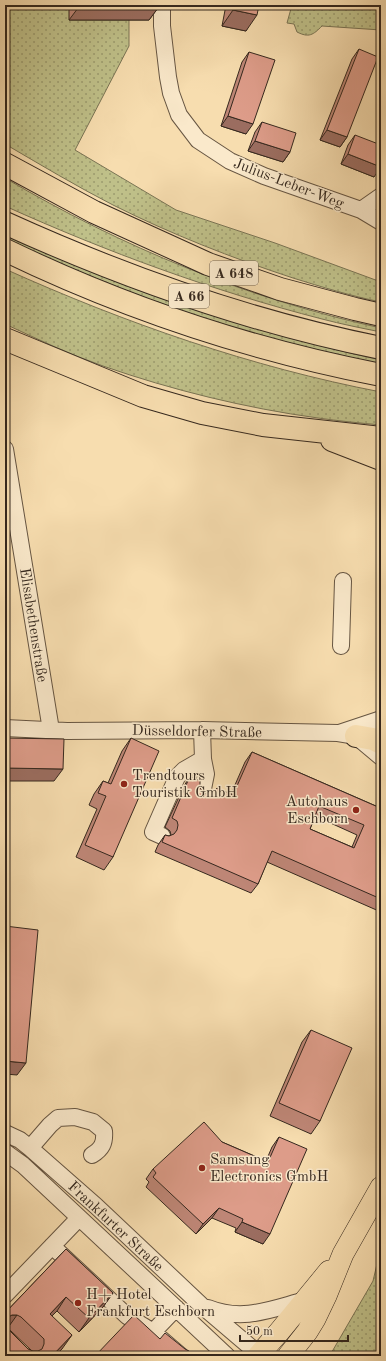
<svg xmlns="http://www.w3.org/2000/svg" width="386" height="1361" viewBox="0 0 386 1361" font-family="'Old Standard TT',serif">
<defs>
<pattern id="grass-dots" width="8" height="8" patternUnits="userSpaceOnUse"><rect width="8" height="8" fill="#bfc089"/><path d="M2 2h.1M6 6h.1" fill="none" stroke="#9c9c6f" stroke-width="1.8" stroke-linecap="round"/></pattern>
</defs>
<rect width="100%" height="100%" fill="#f7ddaf"/>
<filter id="stains"><feTurbulence type="fractalNoise" baseFrequency=".005" numOctaves="4"/><feColorMatrix values="0 0 0 0 .2 0 0 0 0 .09 0 0 0 0 .02 0 0 0 .5 -.17"/></filter>
<radialGradient id="worn" r=".72"><stop offset=".6" stop-color="#630" stop-opacity="0"/><stop offset="1" stop-color="#630" stop-opacity=".3"/></radialGradient>
<!-- grass -->
<path fill="url(#grass-dots)" stroke="#7a7454" d="M5 5H129V46L75 150 176 210 275 243 381 282V302C351 296 322 287 293 278 232 258 171 234 113 205 76 186 41 165 5 144Z
M292 5H381V30L322 26C313 35 309 38 297 32L294 24 287 23Z
M5 178C122 247 248 299 381 328V332C361 328 341 324 322 319 213 291 107 252 5 206Z
M5 234C125 291 251 332 381 360V364C319 351 256 336 196 316 131 294 68 267 5 240Z
M5 269C125 323 251 367 381 392V425C360 423 339 421 318 418 245 408 172 390 103 366 69 354 37 339 5 324Z
M381 1247V1356H329L333 1350 373 1281Z"/>
<g fill="none" stroke-linecap="round" stroke-linejoin="round">
<defs>
<path id="minor" d="M162 5V26L168 77 171 93 179 115 198 140 230 161 264 176 361 210
M381 196 361 210 381 222
M5 449 51 730
M341 646 343 581
M5 728 67 731 202 730 338 733 356 736 381 757
M202 730 203 759 206 774 202 794
M339 733 381 719
M162 836 153 832 177 777 184 770 203 759
M5 1133 20 1140 30 1148 96 1206 201 1305 261 1356
M30 1148 50 1125 58 1118 75 1117 93 1122 104 1131C105 1143 102 1149 92 1155
M5 1152 23 1165 227 1356
M52 1246 127 1316 153 1332 181 1356
M5 1295 79 1218
M208 1308C243 1322 271 1309 306 1300
M153 1332 176 1308"/>
<path id="major" d="M258 1356 279 1332 329 1271
M288 1356 307 1332 315 1319 326 1296 343 1254 381 1187"/>
<path id="highway" d="M5 164 94 212 208 264 280 289 355 309 381 315
M5 223C126 278 251 322 381 348
M5 250C123 307 252 350 381 375
M5 339 143 396 202 413 263 425 381 438
M332 440 381 459
M356 736 373 739 381 743"/>
</defs>
<!-- minor casing -->
<use href="#minor" stroke="#665542" stroke-width="18"/>
<!-- major casing -->
<use href="#major" stroke="#35281e" stroke-width="22"/>
<!-- highway casing -->
<use href="#highway" stroke="#35281e" stroke-width="24"/>
<!-- minor -->
<use href="#minor" stroke="#fae9cb" stroke-width="16"/>
<!-- major -->
<use href="#major" stroke="#f7ddaf" stroke-width="21"/>
<!-- highway -->
<use href="#highway" stroke="#f7ddaf" stroke-width="22"/>
</g>
<!-- wall -->
<path fill="#be8676" stroke="#35281e" fill-rule="evenodd" d="M69 5H158V8L149 20H69Z
M226 5H259L246 31 222 26Z
M359 49 347 137 340 147 320 140 352 59Z
M249 52 246 134 221 126 242 62Z
M262 122 290 152 283 162 248 151 255 132Z
M355 135 374 177 341 164 348 145Z
M131 738 113 857 104 870 76 857 97 809 89 805 94 794 103 781 108 783 122 751Z
M252 752 376 806 381 796V855L380 859H381V912L267 862 258 884 251 893 155 852 158 845 165 835 169 836 171 835 170 831 165 827 184 786 190 776 203 792 206 794H231L245 762ZM315 816 357 835 352 847 310 829Z
M311 1030 320 1121 311 1134 270 1116 302 1042Z
M279 1137 263 1244 235 1232 236 1228 212 1218 196 1234 146 1187 149 1182 146 1179 153 1169 222 1142 266 1161 272 1147Z
M66 1249 113 1293 103 1307 79 1332 57 1311 52 1316 62 1349 55 1356H5V1313ZM8 1329 11 1331 32 1351 28 1349Z"/>
<!-- shaded-wall -->
<path fill="#9b6d60" stroke="#35281e" d="M78 8H158L149 20H69Z
M233 10 257 15 246 31 222 26Z
M228 116 253 124 246 134 221 126Z
M327 130 347 137 340 147 320 140Z
M255 141 290 152 283 162 248 151Z
M348 154 381 167 374 177 341 164Z
M5 768 63 769 54 781H5Z
M5 1061 26 1063 17 1075 5 1074Z
M219 1208 212 1218 196 1234 203 1224Z
M242 1222 270 1234 263 1244 235 1232Z
M113 1293 103 1307 79 1332 89 1318Z
M66 1297 57 1311 40 1328 50 1314Z
M12 1315H17L7 1329H5V1322L8 1317Z
M72 1335 62 1349 55 1356H52Z"/>
<!-- building -->
<path fill="#dd9c89" stroke="#35281e" fill-rule="evenodd" d="M78 5H158V8H78Z
M234 5H259L257 15 233 10Z
M359 49 378 57 347 137 327 130Z
M249 52 275 60 253 124 228 116Z
M262 122 296 133 290 152 255 141Z
M355 135 381 145V167L348 154Z
M5 738 64 739 63 769 5 768Z
M131 738 159 751 113 857 85 845 106 796 98 793 103 781 111 784Z
M252 752 378 807 381 801V855L380 859H381V899L272 851 258 884 162 842 165 835 169 836 174 834 177 830 178 825 177 821 172 818 190 776 200 781V788L203 792 206 794 212 793 217 788 233 795ZM319 806 364 825 354 848 310 829Z
M5 926 38 930 26 1063 5 1061Z
M311 1030 352 1048 320 1121 279 1103Z
M204 1122 222 1142 268 1162 279 1137 307 1149 270 1234 242 1222 243 1219 219 1208 203 1224 153 1177 156 1173 153 1169Z
M66 1249 113 1293 89 1318 66 1297 50 1314 72 1335 52 1356H5V1313ZM12 1315H17L21 1317 44 1339V1344L42 1349 38 1351H33L28 1349 6 1327V1322L8 1317Z
M134 1315 160 1339 165 1333 185 1349 189 1351 185 1356H95Z"/>
<!-- markers -->
<g fill="#8f2418" stroke="#fae9cb" stroke-width="1.5">
<circle cx="124" cy="784" r="4"/>
<circle cx="356" cy="810" r="4"/>
<circle cx="202" cy="1168" r="4"/>
<circle cx="78" cy="1303" r="4"/>
</g>
<g text-anchor="middle" stroke-width="3" stroke-linejoin="round" paint-order="stroke">
<!-- shield labels -->
<g fill="#fae9cb" stroke="#706252" stroke-width="1">
<rect x="210" y="261" width="48" height="24" rx="3"/>
<rect x="169" y="284" width="40" height="24" rx="3"/>
</g>
<g font-size="14" font-weight="bold" fill="#35281e">
<text x="234" y="278">A 648</text>
<text x="189" y="301">A 66</text>
</g>
<!-- street labels -->
<g font-size="15" fill="#35281e" stroke="#fae9cb">
<text transform="translate(289 183) rotate(21)" y="5">Julius-Leber-Weg</text>
<text transform="translate(34 625) rotate(81)" y="5">Elisabethenstraße</text>
<text transform="translate(197 731) rotate(1)" y="5">Düsseldorfer Straße</text>
<text transform="translate(116 1226) rotate(43)" y="5">Frankfurter Straße</text>
</g>
<!-- poi labels -->
<g font-size="15" fill="#35281e" stroke="#fae9cb" text-anchor="start">
<text x="132" y="780">Trendtours<tspan x="132" dy="17">Touristik GmbH</tspan></text>
<text x="348" y="806" text-anchor="end">Autohaus<tspan x="348" dy="17">Eschborn</tspan></text>
<text x="210" y="1164">Samsung<tspan x="210" dy="17">Electronics GmbH</tspan></text>
<text x="86" y="1299">H+ Hotel<tspan x="86" dy="17">Frankfurt Eschborn</tspan></text>
</g>
</g>
<!-- margin -->
<rect width="386" height="1361" fill="none" stroke="#f7ddaf" stroke-width="20"/>
<rect x="6" y="6" width="374" height="1349" fill="none" stroke="#35281e" stroke-width="2"/>
<rect x="10" y="10" width="366" height="1341" fill="none" stroke="#35281e"/>
<!-- scale -->
<path d="M240 1335v6h108v-6" fill="none" stroke="#35281e" stroke-width="2"/>
<text x="246" y="1335" font-size="12" fill="#35281e" stroke="#fae9cb" stroke-width="3" paint-order="stroke">50 m</text>
<rect width="100%" height="100%" filter="url(#stains)"/>
<rect width="100%" height="100%" fill="url(#worn)"/>
</svg>
